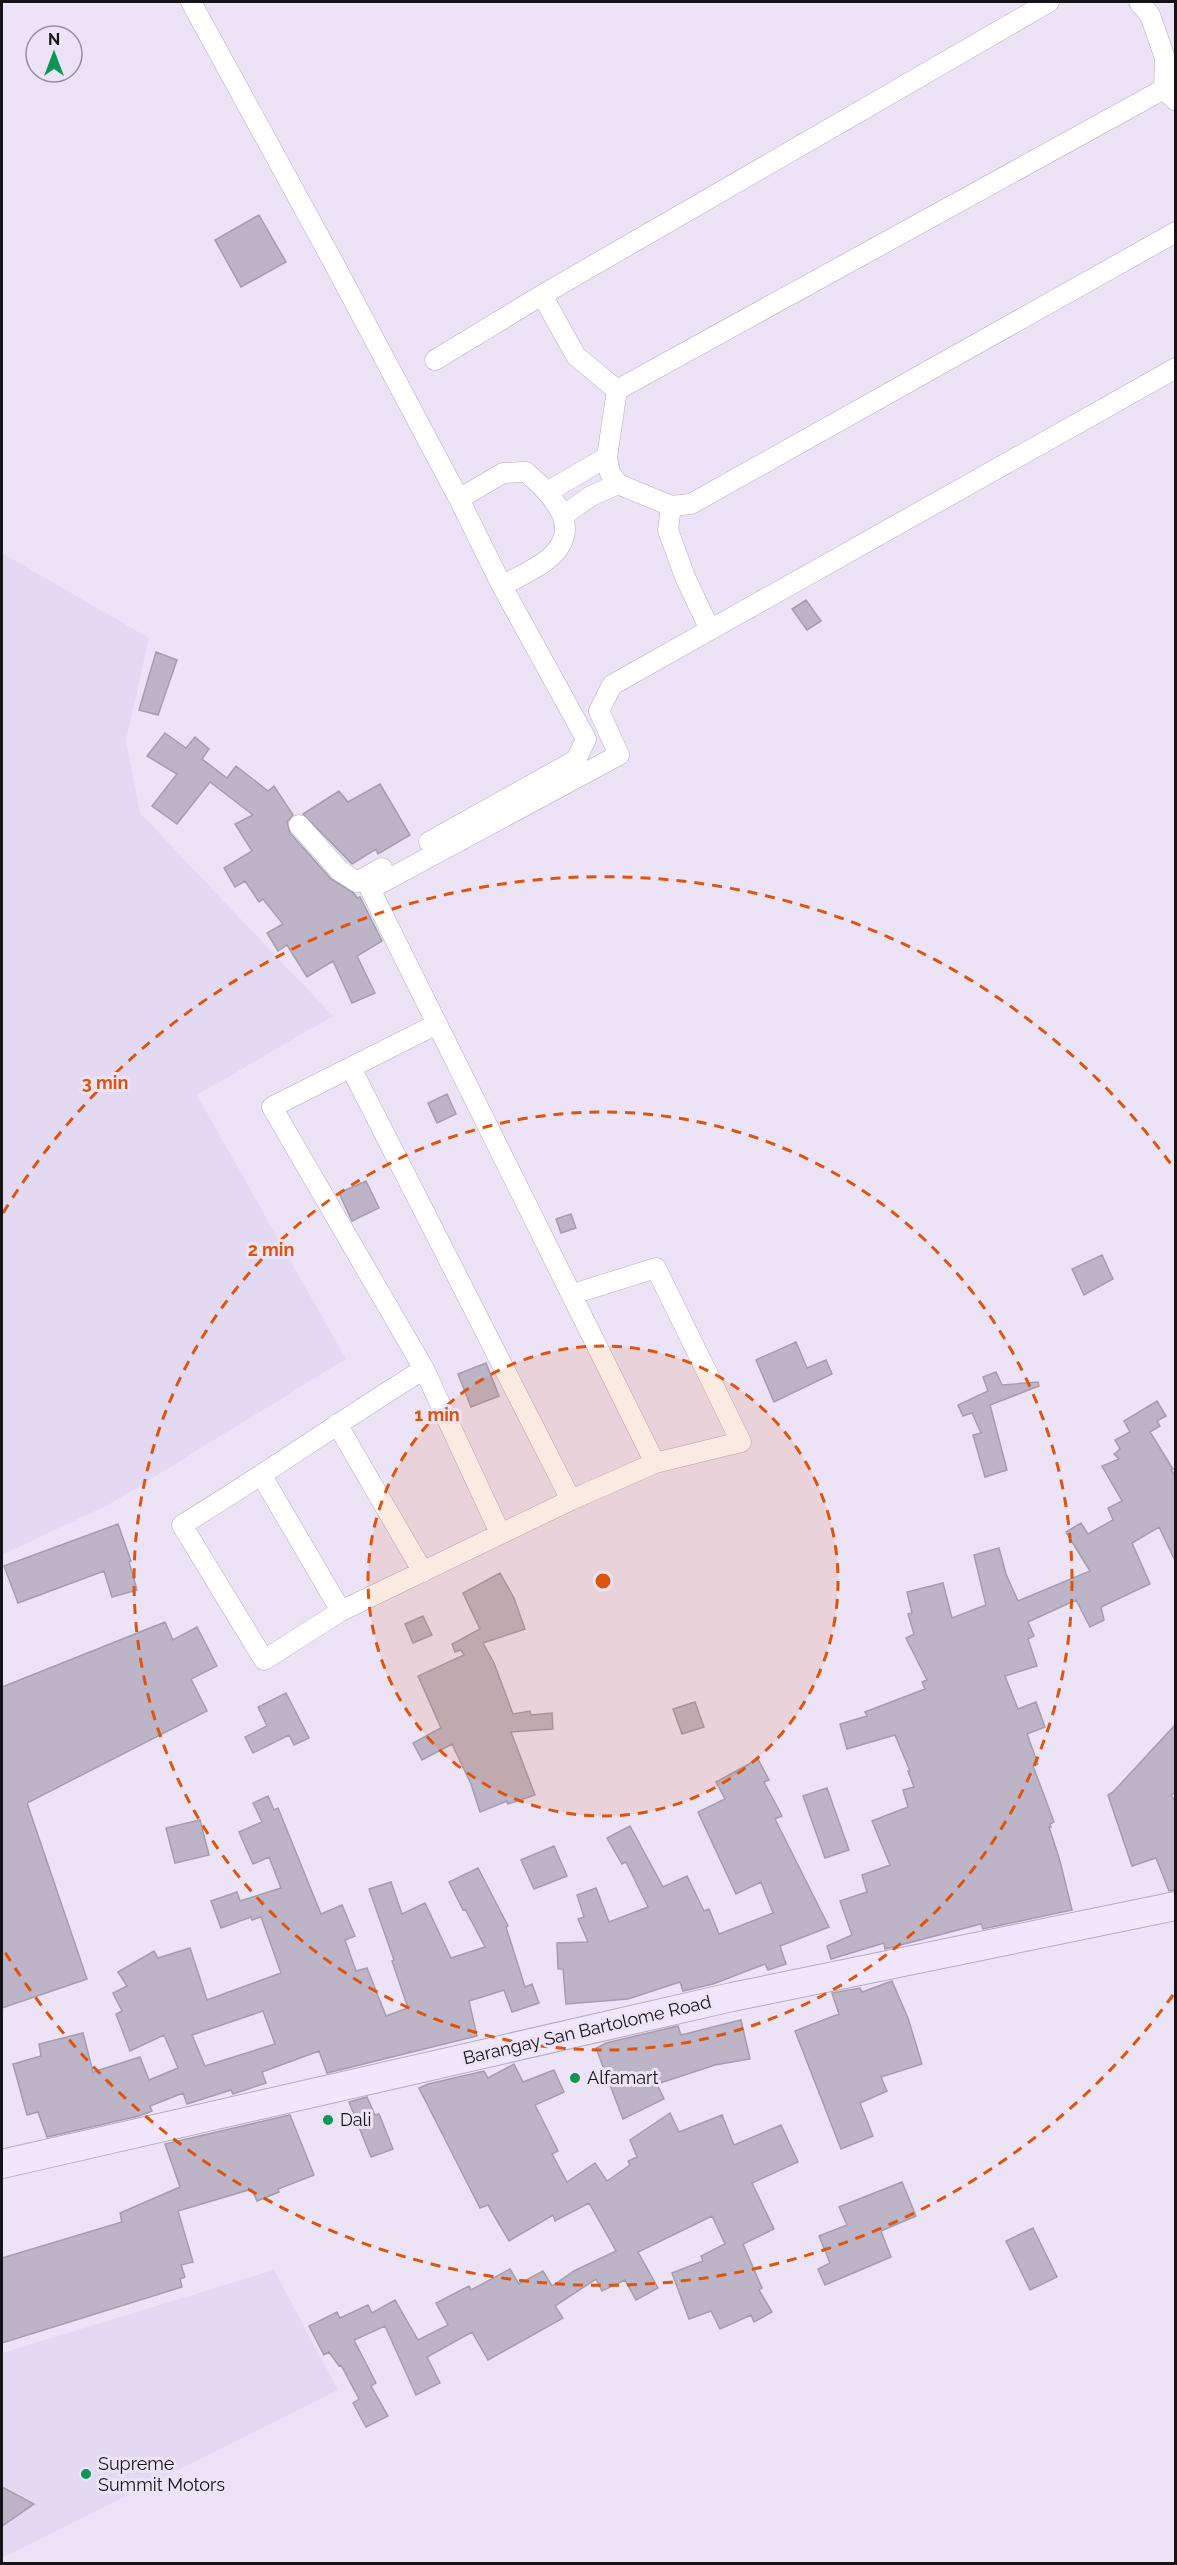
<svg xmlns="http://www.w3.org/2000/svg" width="1177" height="2565" viewBox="0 0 1177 2565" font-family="Raleway,sans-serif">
<rect width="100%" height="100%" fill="#ece4f6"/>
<!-- built -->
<path fill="#e4d9f3" d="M2 553 149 638 126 740 140 813 333 1016 197 1095 346 1359 110 1504 2 1555Z
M274 2270 338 2390 2 2558V2353Z"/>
<!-- building -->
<path fill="#bdb5c7" stroke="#a59dae" stroke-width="1.5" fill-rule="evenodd" d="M259 215 286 262 241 287 215 240Z
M806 600 821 621 807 630 792 609Z
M156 652 177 660 158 715 139 710Z
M165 733 186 748 195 737 209 749 202 759 227 778 236 766 268 791 274 786 293 815 287 822 290 833 331 879 354 893 357 898 360 897 382 941 357 956 375 993 352 1003 333 961 307 977 287 945 278 951 267 933 283 924 263 899 259 902 245 881 235 887 224 868 252 851 235 824 253 815 210 782 177 824 152 806 177 774 147 756Z
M380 784 410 835 378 854 376 849 352 864 303 814 339 791 348 802Z
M447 1094 456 1114 437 1123 428 1103Z
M366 1181 379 1208 352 1221 339 1193Z
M571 1214 576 1228 561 1233 556 1219Z
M1102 1255 1113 1279 1084 1295 1072 1269Z
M796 1342 807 1368 826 1360 832 1374 774 1402 756 1360Z
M486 1363 499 1396 471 1407 458 1374Z
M996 1372 1002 1385 1038 1382 1039 1386 990 1405 1007 1470 985 1477 973 1435 981 1433 972 1413 963 1416 958 1405 988 1391 983 1377Z
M1157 1401 1166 1416 1157 1421 1160 1426 1150 1432 1173 1469 1171 1470 1176 1477V1563L1159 1527 1132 1543 1150 1584 1101 1607 1104 1620 1090 1627 1076 1600 1028 1622 1034 1636 1028 1639 1037 1666 1005 1676 1018 1709 1036 1702 1045 1727 1027 1734 1038 1764 1033 1766 1054 1822 1050 1824 1051 1827H1049L1060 1861 1072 1910 983 1929 981 1924 885 1949 884 1943 831 1959 827 1946 852 1935 840 1901 867 1892 862 1875 890 1865 872 1821 908 1807 903 1790 914 1787 908 1771H910L895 1735 847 1749 840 1724 867 1716 865 1712 925 1689 922 1682 927 1680 906 1638 914 1634 908 1614 912 1613 907 1592 943 1583 952 1618 986 1605 974 1555 999 1548 1006 1574 1018 1601 1090 1571 1066 1532 1081 1523 1088 1534 1113 1520 1108 1508 1122 1501 1102 1466 1119 1459 1114 1454 1120 1449 1115 1440 1130 1432 1124 1421Z
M118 1524 131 1561 129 1562 137 1590 112 1597 104 1571 18 1603 4 1566Z
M500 1573 514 1598 525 1629 483 1643 494 1663 513 1714 530 1711 531 1715 552 1713 553 1729 511 1732 535 1795 508 1804 507 1801 480 1812 471 1784 452 1744 422 1760 413 1743 441 1728 418 1676 464 1655 461 1650 455 1652 452 1644 480 1629 463 1593Z
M423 1616 432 1635 413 1643 405 1624Z
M165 1622 173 1640 197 1627 217 1666 191 1679 207 1711 27 1803 87 1979 2 2008V1687Z
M286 1693 309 1738 294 1745 289 1735 253 1753 245 1737 267 1726 258 1707Z
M695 1702 704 1727 682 1734 673 1709Z
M1176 1724V1792L1171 1795 1176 1803V1890L1169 1891 1156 1858 1132 1866 1108 1795 1113 1792Z
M758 1759 769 1780 764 1782 782 1816 775 1819 829 1927 780 1946 786 1964 768 1970 765 1964 713 1984 683 1991 680 1982 628 1999 566 2004 563 1969H558L557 1943 588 1942 578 1919 584 1917 577 1895 596 1888 609 1922 648 1907 626 1862 622 1864 607 1838 630 1826 663 1887 687 1876 704 1911 709 1909 719 1934 773 1913 761 1882 736 1894 698 1812 725 1799 716 1782Z
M827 1788 849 1850 825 1858 803 1796Z
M268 1796 274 1810 278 1808 321 1914 342 1905 355 1936 345 1940 356 1971 367 1968 386 2016 408 2008 392 1961 394 1960 369 1889 391 1882 402 1914 425 1903 451 1958 485 1947 465 1909 463 1910 449 1882 478 1868 508 1926 506 1927 525 1987 532 1984 539 2003 512 2012 504 1990 498 1992 469 2001 477 2036 327 2073 319 2051 262 2072 266 2083 233 2094 231 2090 187 2104 183 2093 150 2106 152 2111 139 2116 47 2137 38 2112 27 2115 13 2064 41 2056 39 2044 83 2033 93 2072 140 2057 149 2080 178 2068 164 2035 130 2051 116 2014 122 2011 113 1993 127 1986 118 1972 154 1951 158 1958 190 1948 207 2000 281 1973 261 1917 252 1920 251 1917 221 1928 211 1901 237 1892 240 1901 281 1888 269 1857 253 1864 239 1832 262 1822 253 1803ZM263 2011 275 2044 205 2066 192 2035Z
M200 1820 209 1855 175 1863 166 1828Z
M554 1846 567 1876 534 1889 521 1860Z
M892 1981 908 2018 922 2064 881 2077 887 2091 860 2103 873 2136 841 2149 795 2031 839 2014 832 1993 860 1988 862 1992Z
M741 2020 750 2059 715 2065 657 2084 664 2099 623 2119 596 2048 606 2043 678 2026 681 2035Z
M514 2064 523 2082 554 2070 564 2092 535 2105 558 2151 552 2154 567 2182 595 2163 607 2181 630 2165 628 2161 637 2157 630 2140 670 2113 679 2132 722 2115 734 2145 781 2125 798 2162 752 2183 774 2229 743 2244 762 2288 759 2290 772 2312 754 2322 751 2315 720 2329 711 2311 689 2319 672 2273 703 2261 701 2256 725 2244 712 2216 638 2252 658 2288 636 2300 625 2280 602 2291 596 2279 555 2306 563 2318 488 2360 472 2332 427 2357 440 2383 416 2395 385 2326 354 2340 376 2383 371 2386 388 2416 366 2427 353 2403 359 2399 341 2365 339 2366 329 2352 324 2355 309 2326 337 2312 340 2318 368 2305 372 2313 395 2300 418 2340 448 2325 436 2303 469 2286 471 2290 510 2269 519 2284 543 2271 552 2286 574 2271 616 2251 589 2203 555 2221 553 2215 509 2241 488 2205 480 2208 419 2088 428 2084 484 2071 488 2078Z
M367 2097 375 2115 379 2114 393 2149 371 2157 349 2102Z
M290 2115 314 2175 278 2189 279 2192 257 2201 252 2189 178 2211 193 2262 181 2265 185 2277 180 2279 182 2287 2 2343V2258L122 2222 120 2213 180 2187 165 2144Z
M902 2182 916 2216 881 2231 891 2257 825 2285 818 2269 830 2263 819 2236 847 2225 839 2207Z
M1033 2228 1057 2277 1030 2290 1006 2241Z
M2 2487 34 2504 2 2526Z"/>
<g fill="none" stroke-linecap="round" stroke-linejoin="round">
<defs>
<path id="street" d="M191 2 331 258 459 499 502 586 586 739 576 760 429 842
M1139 2 1150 15 1165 58 1164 89 1176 101
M1164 89 617 390 607 457 610 473 618 484 671 506 691 504 1176 232
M542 295 576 356 617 390
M435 360 542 295 1049 2
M549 491 607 457
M459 499 503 473 526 472C553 495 586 529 547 560 534 570 516 578 502 586
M671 506 668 530 685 577 710 630
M564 515 591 496 618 484
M299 825 340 871 357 882 382 868
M437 1024 272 1107 424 1369 500 1533
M351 1068 571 1500
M424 1369C342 1420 264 1475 182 1525L264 1660 341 1611 571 1500 655 1463 741 1442 656 1268 573 1294
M337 1424 423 1572
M655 1463 370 889 619 755 599 711 612 685 1176 368
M262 1476 341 1611"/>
<path id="secondary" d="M2 2164 732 1997 1176 1906"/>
</defs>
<!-- street casing -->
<use href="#street" stroke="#b3acbd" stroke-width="21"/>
<!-- secondary casing -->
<use href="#secondary" stroke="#b3acbd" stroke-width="30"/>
<!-- street -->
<use href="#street" stroke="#fff" stroke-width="20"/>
<!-- secondary -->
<use href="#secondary" stroke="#f1e7fc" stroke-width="28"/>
</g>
<!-- distance rings -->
<circle cx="603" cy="1581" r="235" fill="#dd550d" fill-opacity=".12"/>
<g fill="none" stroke="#dd550d" stroke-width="3" stroke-dasharray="10 8">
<circle cx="603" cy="1581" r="235"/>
<circle cx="603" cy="1581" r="469"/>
<path d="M1173 1995A704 704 0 0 1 3 1949M3 1213A704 704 0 0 1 1173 1167"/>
</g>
<!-- markers -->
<g fill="#0c9656" stroke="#ece4f6" stroke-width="2">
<circle cx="575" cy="2078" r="6"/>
<circle cx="328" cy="2120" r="6"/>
<circle cx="86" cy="2474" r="6"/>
</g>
<g text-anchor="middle" stroke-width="6" stroke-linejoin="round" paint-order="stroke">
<!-- street labels -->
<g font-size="18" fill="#151218" stroke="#ece4f6">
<text transform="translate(587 2030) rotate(-13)" y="6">Barangay San Bartolome Road</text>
</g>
<!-- poi labels -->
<g font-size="18" fill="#151218" stroke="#ece4f6" text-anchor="start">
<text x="587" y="2084">Alfamart</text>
<text x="340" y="2126">Dali</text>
<text x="98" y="2470">Supreme<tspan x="98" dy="21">Summit Motors</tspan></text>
</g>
</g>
<circle cx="603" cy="1581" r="9" fill="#dd550d" stroke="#ece4f6" stroke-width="3"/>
<g font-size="18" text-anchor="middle" font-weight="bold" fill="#dd550d" stroke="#ece4f6" stroke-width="6" stroke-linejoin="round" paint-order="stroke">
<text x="105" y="1089">3 min</text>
<text x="271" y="1256">2 min</text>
<text x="437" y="1421">1 min</text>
</g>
<!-- border -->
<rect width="1177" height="2565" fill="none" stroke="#151218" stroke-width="6"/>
<!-- north arrow -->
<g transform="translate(54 54)"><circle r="28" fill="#ece4f6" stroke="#96909d" stroke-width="1.5"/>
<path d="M0-4.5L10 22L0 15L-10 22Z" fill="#0c9656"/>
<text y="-9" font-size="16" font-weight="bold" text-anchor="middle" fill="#151218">N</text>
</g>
</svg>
